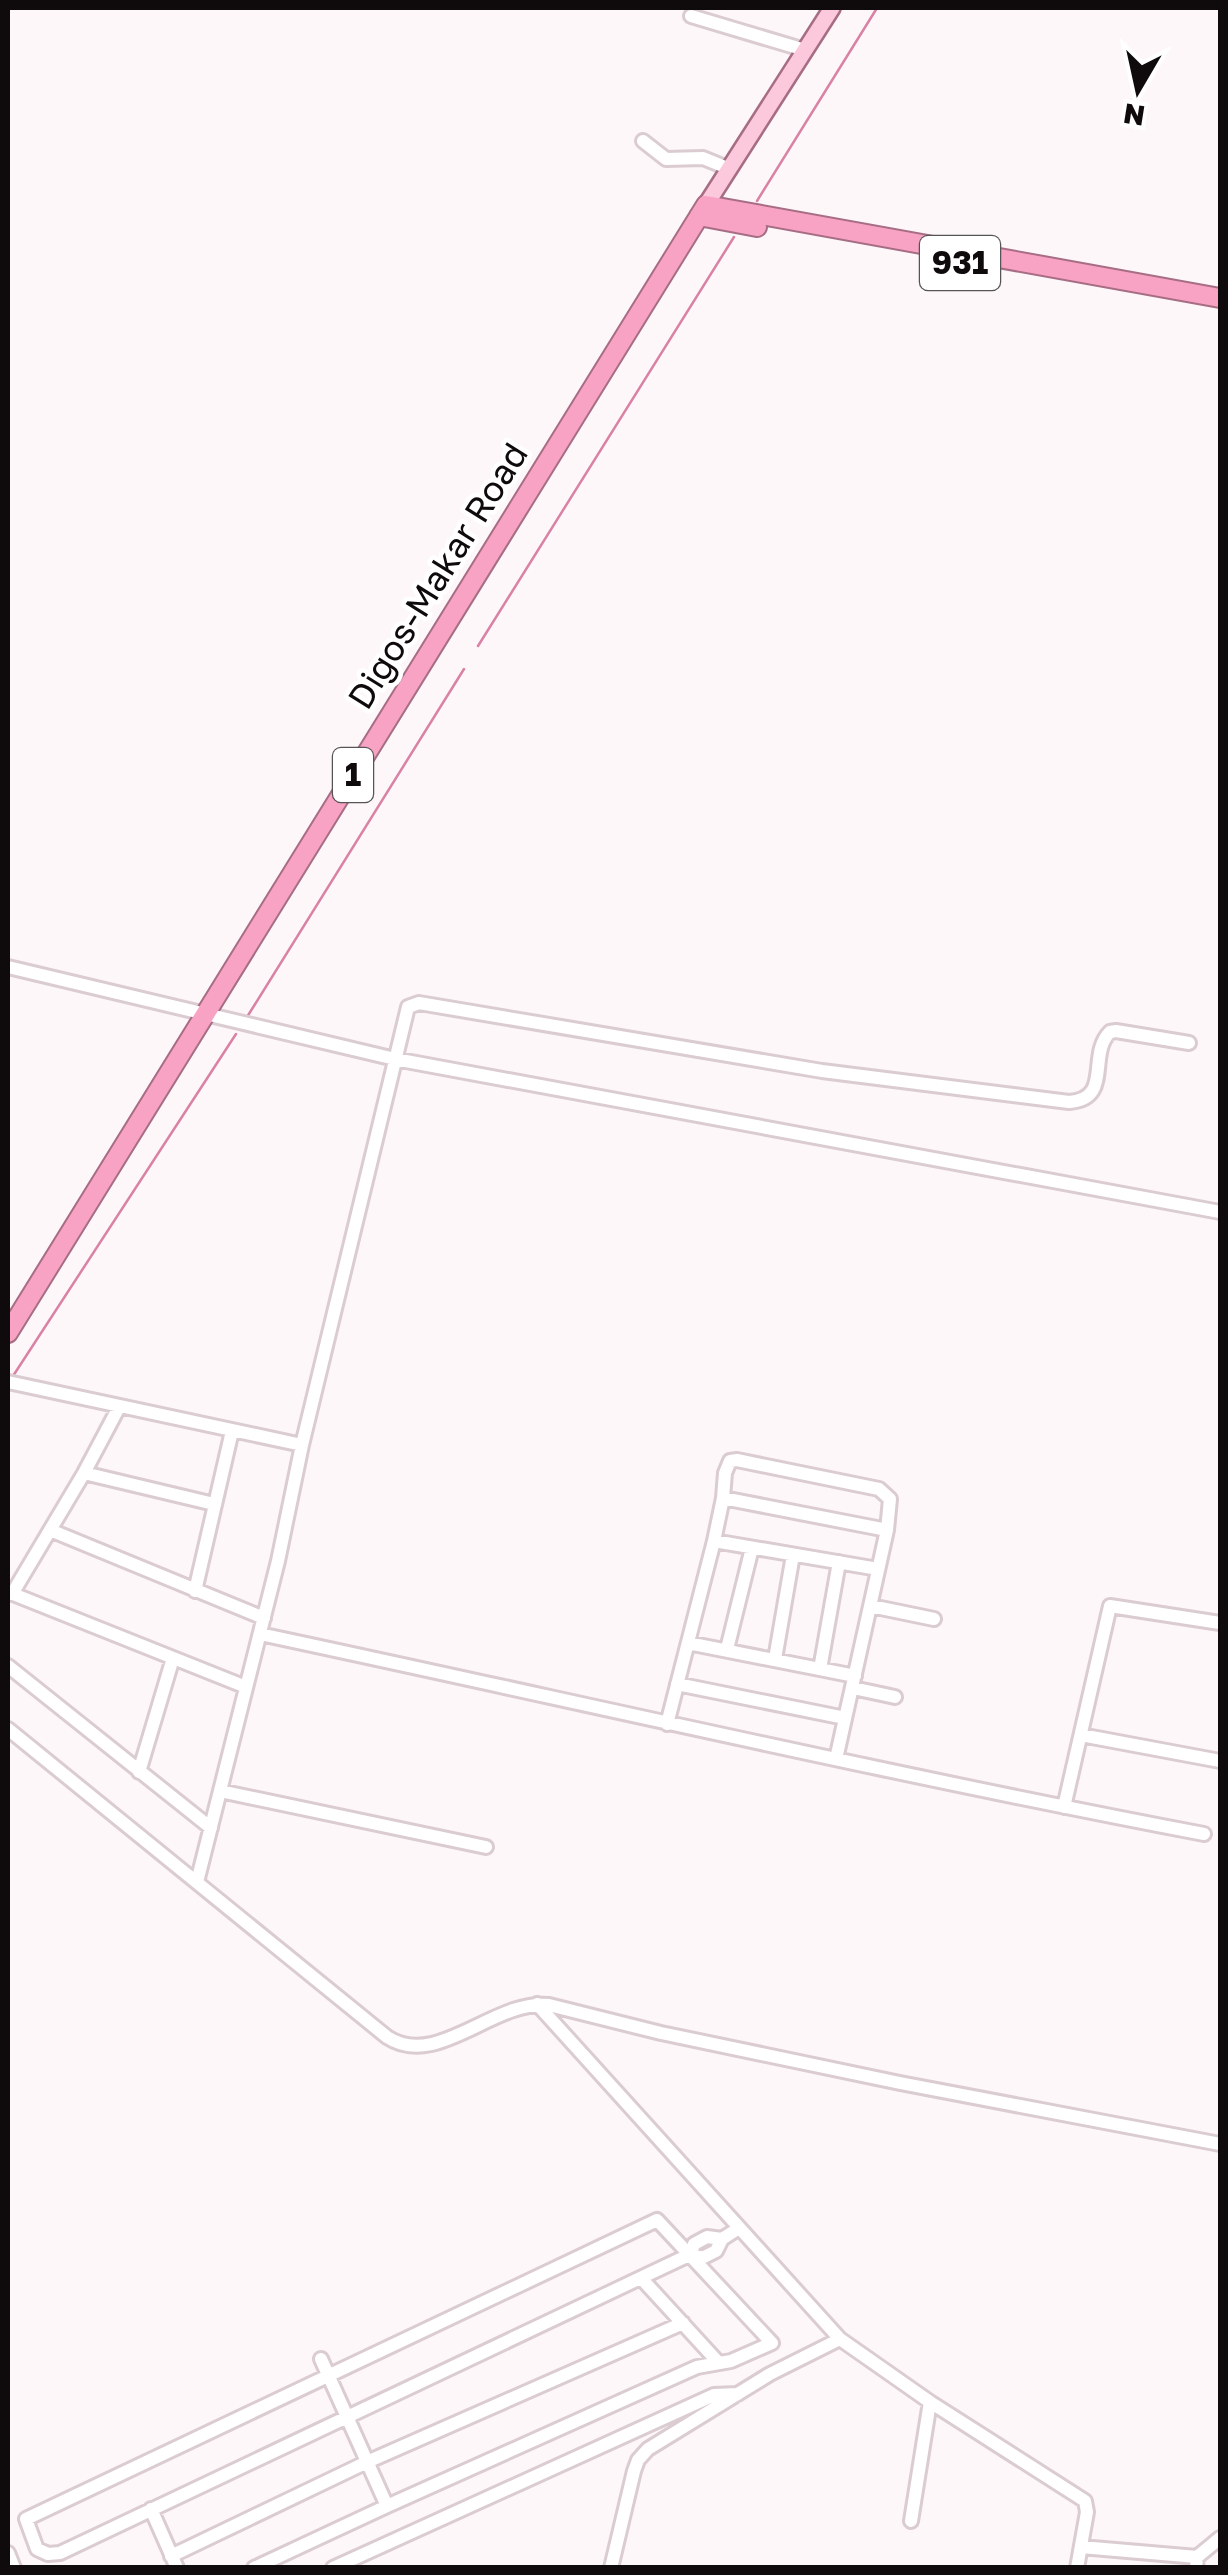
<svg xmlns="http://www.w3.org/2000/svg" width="1228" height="2575" viewBox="0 0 1228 2575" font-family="'Golos Text',sans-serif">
<rect width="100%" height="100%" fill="#fdf7f9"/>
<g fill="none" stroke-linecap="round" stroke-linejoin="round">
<!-- stream -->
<path stroke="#d982a5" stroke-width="2.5" d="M757 201 877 8
M478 646 734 237
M247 1017 464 669
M13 1376 236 1034"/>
<defs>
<path id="minor" d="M691 16 805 50
M643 141 666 159 703 158 730 169
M8 967 395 1059 1220 1212
M8 1382 302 1445
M84 1473 214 1504
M723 1498 887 1530
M50 1530 264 1618
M714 1541 878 1569
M195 1591 232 1431
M8 1592 246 1687
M12 1594 84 1473 119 1407
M871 1606 934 1619
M260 1634C574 1701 888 1774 1204 1834
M688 1643 855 1676
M727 1649 752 1548
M775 1659 793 1555
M8 1666 211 1828
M820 1669 839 1562
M677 1684 845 1718
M853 1688 895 1697
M667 1724 714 1541 723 1498 725 1473 730 1461 737 1460 879 1489 890 1499 887 1530 836 1759
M8 1729 387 2037C437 2070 494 1999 549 2005L661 2033 900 2083 1220 2144
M1081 1735 1220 1761
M139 1772 173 1658
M220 1791 486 1847
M1064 1807 1110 1606 1220 1623
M197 1882 278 1561 302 1445 408 1007 419 1003 822 1071 1069 1102C1113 1099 1087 1055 1110 1032L1116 1031 1189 1043
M537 2004 840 2339 930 2402 1085 2501 1087 2512 1077 2568
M691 2254 702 2258 716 2251 722 2239 739 2228
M641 2278 718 2362
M321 2359 387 2506
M151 2509 177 2568
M911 2521 930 2402
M1081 2547 1197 2557
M8 2553 14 2568
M171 2556 367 2462 683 2323
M254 2568 387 2506 697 2367 731 2361 772 2343 657 2220 26 2519 37 2549 48 2554 60 2553 691 2254 694 2244 707 2237 722 2239
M333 2568 714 2395 738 2394
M611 2568 634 2471 638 2460 648 2449 770 2374 840 2339
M1196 2568 1197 2557 1220 2538"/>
<path id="major" d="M706 205 832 8"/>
<path id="highway" d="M699 216 757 227
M8 1333 706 205 1220 298"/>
</defs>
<!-- minor casing -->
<use href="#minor" stroke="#dbccd1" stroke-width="18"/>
<!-- major casing -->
<use href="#major" stroke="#a76d84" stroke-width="20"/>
<!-- highway casing -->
<use href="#highway" stroke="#a76d84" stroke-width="22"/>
<!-- minor -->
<use href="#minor" stroke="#fff" stroke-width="12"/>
<!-- major -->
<use href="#major" stroke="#fbc8dc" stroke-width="15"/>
<!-- highway -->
<use href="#highway" stroke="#f9a3c4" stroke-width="18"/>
</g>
<g text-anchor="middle" stroke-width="9" stroke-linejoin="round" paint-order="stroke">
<!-- shield labels -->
<g fill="#fff" stroke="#575455" stroke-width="2.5">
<rect x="920" y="236" width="80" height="54" rx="8"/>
<rect x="333" y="748" width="40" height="54" rx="8"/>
</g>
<g font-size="32" font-weight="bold" fill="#0f0a0c">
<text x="960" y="274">931</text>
<text x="353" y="786">1</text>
</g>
<!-- street labels -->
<g font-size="35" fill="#0f0a0c" stroke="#fff">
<text transform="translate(438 576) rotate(-58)" y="12">Digos-Makar Road</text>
</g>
</g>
<!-- border -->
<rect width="1228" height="2575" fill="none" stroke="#0f0a0c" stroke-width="20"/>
<!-- north arrow -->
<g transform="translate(1138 90) rotate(189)" stroke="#ffffff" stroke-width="8" paint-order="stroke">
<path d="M0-8L18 38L0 25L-18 38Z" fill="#0f0a0c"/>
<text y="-15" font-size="28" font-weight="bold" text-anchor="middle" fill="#0f0a0c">N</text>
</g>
</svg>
